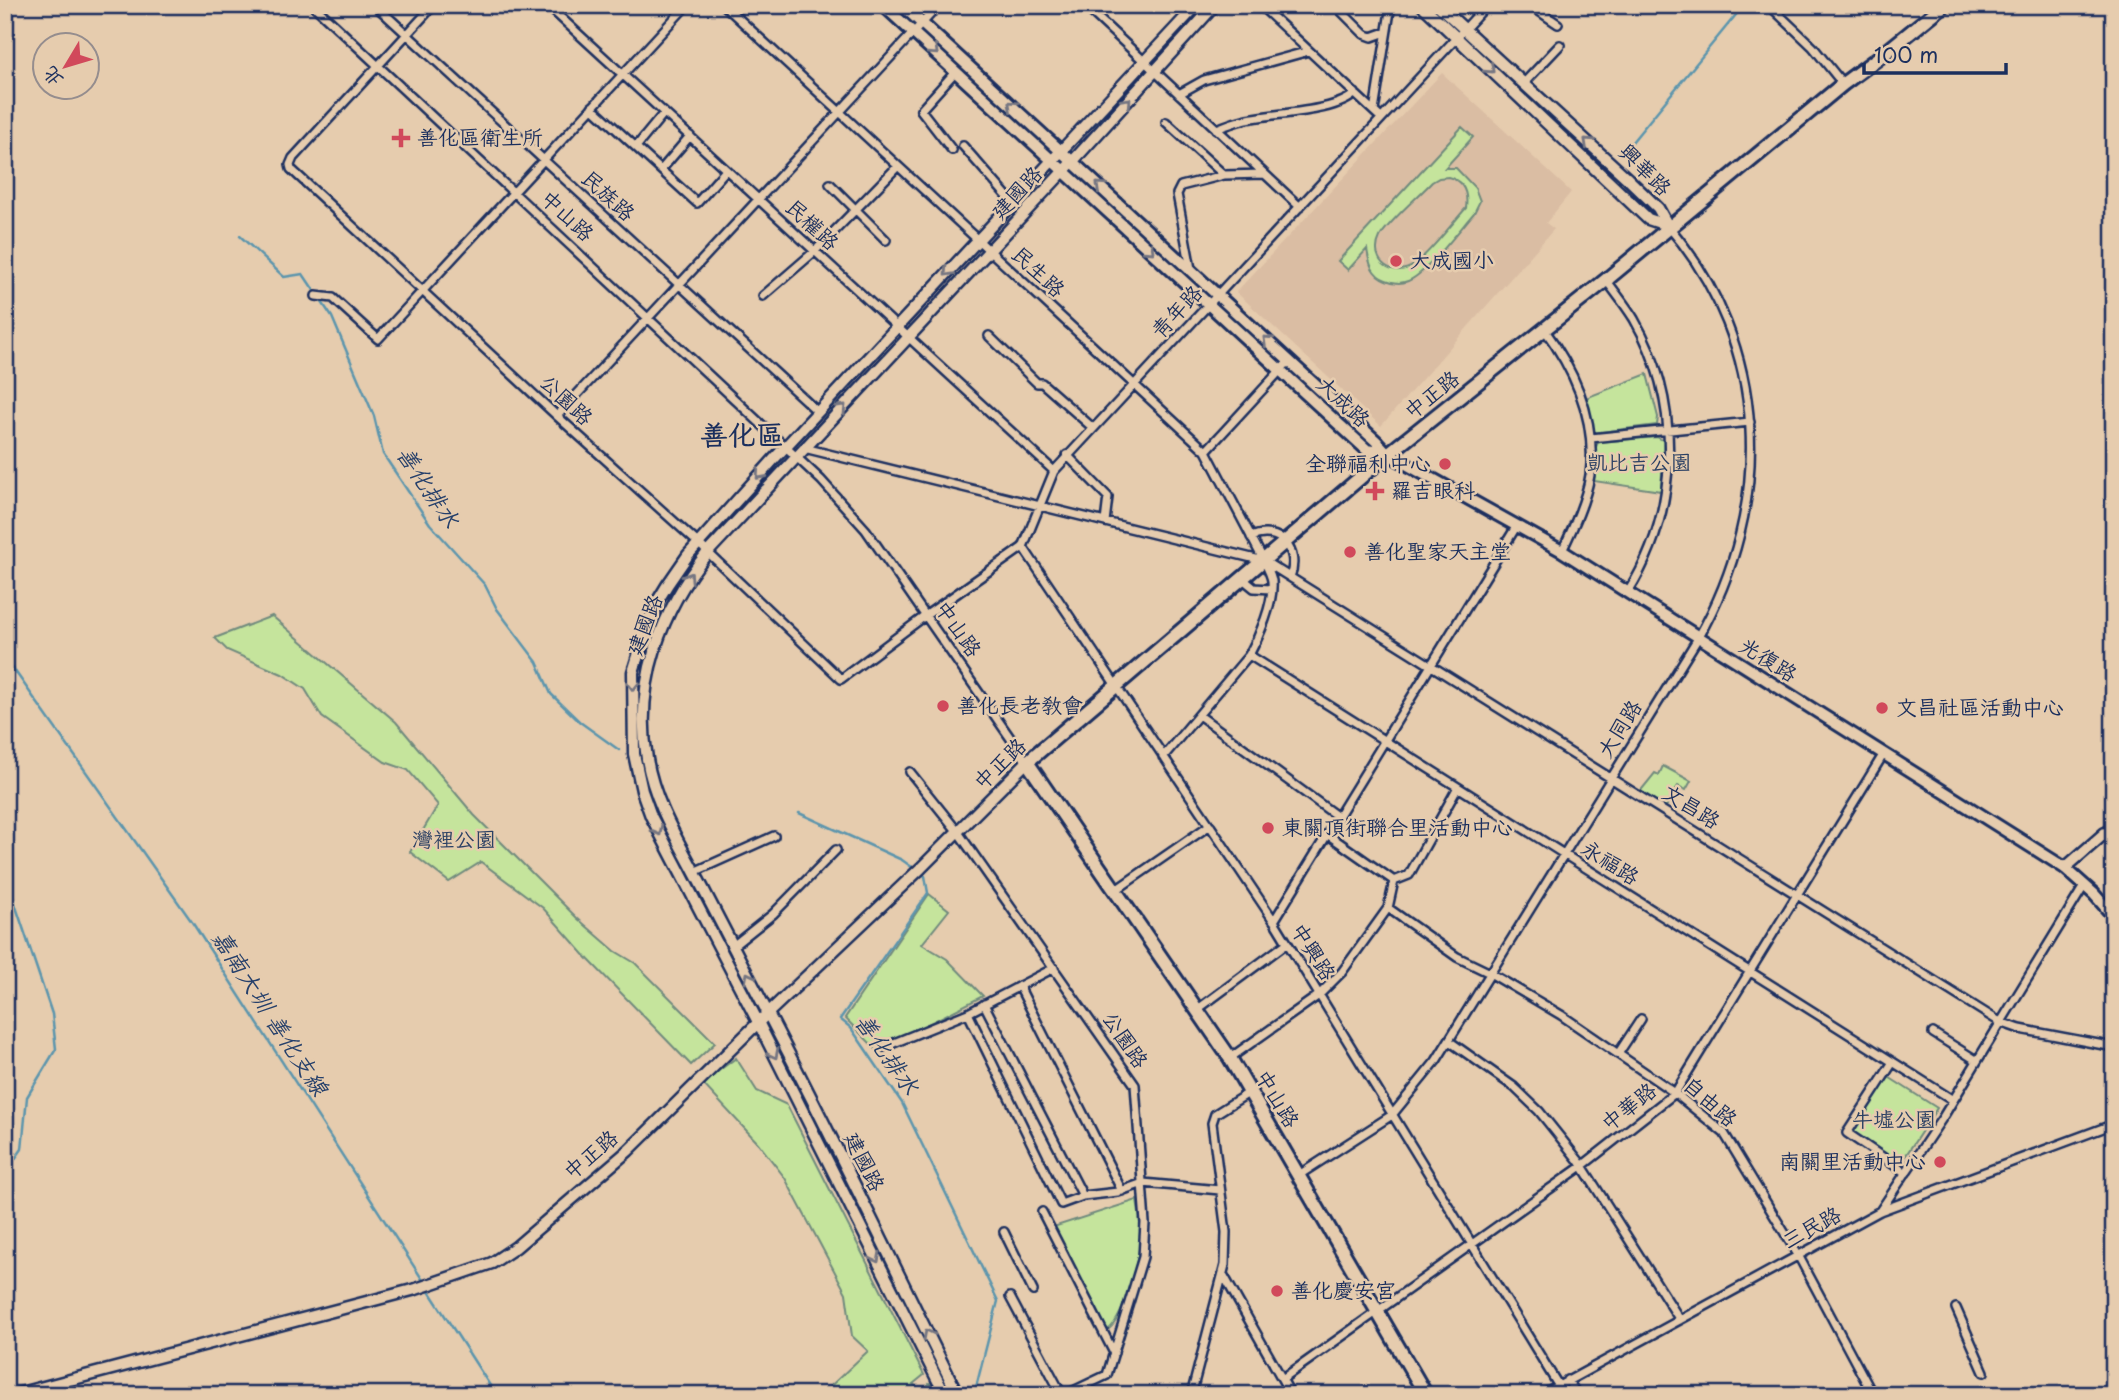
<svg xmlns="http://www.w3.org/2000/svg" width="2119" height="1400" viewBox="0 0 2119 1400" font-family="'Playpen Sans','LXGW WenKai TC',sans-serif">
<rect width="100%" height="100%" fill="#e6ccae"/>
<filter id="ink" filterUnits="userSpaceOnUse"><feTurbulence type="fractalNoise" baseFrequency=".0143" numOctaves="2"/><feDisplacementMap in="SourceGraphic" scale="14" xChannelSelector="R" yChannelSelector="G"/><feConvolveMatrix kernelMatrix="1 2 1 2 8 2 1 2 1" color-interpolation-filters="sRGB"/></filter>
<g filter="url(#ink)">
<!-- built -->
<path fill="#dabda3" d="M1442 73 1571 192 1546 223 1554 229 1381 426 1236 292Z"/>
<!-- green -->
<path fill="#c5e49c" stroke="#708a7d" stroke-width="2" fill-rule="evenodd" d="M1462 127 1473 137 1445 168H1456L1475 188 1480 201 1474 213C1460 229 1425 275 1408 281 1401 284 1393 283 1386 280 1372 275 1369 263 1367 249L1348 270 1338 261ZM1448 177C1464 181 1468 193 1466 208 1450 226 1434 248 1415 264 1394 280 1368 261 1380 237 1387 223 1420 195 1432 182L1439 178Z
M1647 374 1658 417 1657 425 1592 433 1583 399Z
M1657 437 1664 441 1661 491 1594 481 1595 449 1598 442Z
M272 616 396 722 474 815 577 918 615 951 635 963 715 1043 691 1065 589 960 543 908 481 862 449 882 410 852 438 805 408 770 385 762 322 717 305 689 282 674 227 650 215 638Z
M1663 766 1691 781 1686 790 1678 786 1664 810 1638 794 1655 773 1659 775Z
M929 894 949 910 922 944 947 959 983 996 877 1050 845 1018Z
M736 1058 757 1091 787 1105 924 1375 913 1384 922 1391 930 1383 936 1395H821L868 1351 852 1336 846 1293 785 1178 758 1143 702 1083Z
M1887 1076 1937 1108 1900 1164 1851 1131Z
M1137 1200C1140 1215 1141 1229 1140 1244 1137 1264 1123 1323 1106 1331L1047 1229Z"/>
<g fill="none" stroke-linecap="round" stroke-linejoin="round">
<!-- stream -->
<path stroke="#5c95ad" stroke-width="2.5" d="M1623 153 1744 5
M240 236 284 277 303 274 332 317 374 416 383 454 430 524 485 585 497 609 537 662 551 694 580 722 619 750
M5 657 192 922 424 1282
M799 813 902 860 916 870
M5 874 52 1014 56 1049 27 1097 22 1149 5 1173
M921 874 925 876 928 893 840 1019 851 1028 902 1103 998 1301 974 1395
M427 1288 496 1395"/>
<defs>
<path id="minor" d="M313 5 821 480 866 530 1027 762
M375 5 818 412
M434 5 293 158 290 165 291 169 557 416 698 543 841 679 925 616 1023 547 1054 471 1487 5
M547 5 1054 471
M724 5 1206 451 1264 561C1267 567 1271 574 1272 581 1274 603 1259 637 1249 655L1163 757
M1084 5 1300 207
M1260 5 1381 118
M1335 5 1364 34 1372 37 1386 32
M1530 5 1558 24
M1769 5 1813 47 1843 84
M1524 83 1560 45
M1179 94 1204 80 1309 51
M592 107 697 203 726 170
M1374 111 1391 5
M1166 122 1224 175 1264 174
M1216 129C1225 126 1234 122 1243 120 1270 113 1337 113 1355 93
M963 146 1013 203
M636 147 664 113
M952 150 921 110 956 71
M661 170 690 136
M830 184 886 240
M1191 269 1177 194 1181 186 1224 175
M1606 280C1616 293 1626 306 1634 319 1683 404 1679 511 1628 592
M316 296 333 298 378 339 687 5
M763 296 815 251 898 166
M1544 329C1575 371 1597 421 1590 475 1586 501 1573 528 1562 551
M989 336 1037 383H1042L1093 428
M557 416 939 5
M1591 438 1750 422
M804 448 1264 561 2000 1022 2020 1029 2114 1047
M1206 451 1289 361
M1067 455 1108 497 1105 522
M1251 537C1279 525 1301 550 1290 577
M1023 547 1274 921 1558 1385
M1243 579 1254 588 1271 589
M1249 655 1953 1100
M1200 716 1338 817
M910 772 958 832 1135 1085 1145 1223 1143 1257 1107 1375 1065 1395
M1327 834 1394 881
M694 872 774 836
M1116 890 1210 825
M1388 908 1457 957 1490 973 1561 1015 1675 1093 1724 1133 1798 1255 1873 1395
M1274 921 1516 527
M733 946 773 914 836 850
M1019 986 1122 1191
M984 1004 1083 1196
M1198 1009 1287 943
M968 1013 1061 1204 1083 1196 1118 1192 1143 1183 1220 1190
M1933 1033 1976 1060
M1449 1041 1514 1087 1539 1111 1579 1161 1680 1320
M884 1047 968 1013 1054 968
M1618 1054 1641 1019
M1230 1058 1319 995 1342 972 1388 908 1394 881 1409 875 1458 787
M1893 1062 1847 1133 1906 1173
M1299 1175 1392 1115 1436 1061 1698 638C1774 506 1770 345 1669 227
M1880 1211 1943 1117 2084 886
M1042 1212 1114 1353
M1004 1232 1033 1291
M1224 1276 1291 1395
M1010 1297 1062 1395
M1956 1308 1984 1372
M1282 1379 1582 1166 1675 1093 1883 755
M1567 1380 1578 1395
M1191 1395 1225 1265 1226 1232 1212 1123 1215 1114 1250 1092
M1542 1395 1880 1211 2114 1124"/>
<path id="tertiary" d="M1422 5 1648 219 1669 226
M1438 5 1628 179 1658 208 1668 226
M2065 868 2105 833 2114 829
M13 1395 416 1289 492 1263 516 1247 628 1151 768 1013 921 868 1027 762
M945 1395 758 1022 651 816 642 791 634 754 633 672 646 630 657 602 668 584 688 555 775 458 1197 5
M958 1395C893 1264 830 1131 762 1002 740 959 718 917 696 875 676 837 654 801 647 759 634 683 661 610 708 552L1073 161 1215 5"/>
<path id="secondary" d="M883 5 1367 450 1388 454 1562 551 2065 868 2094 894 2114 917
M902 5 1376 441 1388 454"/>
<path id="primary" d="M1426 1395 1230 1058 1027 762 1388 454 1606 280 1843 84 1885 53 1944 5"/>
</defs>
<!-- minor casing -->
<use href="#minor" stroke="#1b2f5e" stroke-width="12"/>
<!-- tertiary casing -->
<use href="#tertiary" stroke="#1b2f5e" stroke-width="15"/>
<!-- secondary casing -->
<use href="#secondary" stroke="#1b2f5e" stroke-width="16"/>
<!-- primary casing -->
<use href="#primary" stroke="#1b2f5e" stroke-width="18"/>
<!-- minor -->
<use href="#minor" stroke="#e6ccae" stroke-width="7"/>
<!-- tertiary -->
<use href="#tertiary" stroke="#e6ccae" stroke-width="10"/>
<!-- secondary -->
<use href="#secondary" stroke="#e6ccae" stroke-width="10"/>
<!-- primary -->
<use href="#primary" stroke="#e6ccae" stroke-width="12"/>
</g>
<!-- one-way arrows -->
<defs><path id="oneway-chevron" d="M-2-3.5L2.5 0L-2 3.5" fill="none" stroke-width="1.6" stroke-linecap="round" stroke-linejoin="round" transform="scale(1.75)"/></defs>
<g stroke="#767682">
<use href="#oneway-chevron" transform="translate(934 51) rotate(42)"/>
<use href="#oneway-chevron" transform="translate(1490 69) rotate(43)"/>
<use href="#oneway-chevron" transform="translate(1127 102) rotate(-47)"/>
<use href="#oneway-chevron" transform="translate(1012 105) rotate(-138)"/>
<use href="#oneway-chevron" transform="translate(1588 142) rotate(-137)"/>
<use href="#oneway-chevron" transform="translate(1100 186) rotate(-137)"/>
<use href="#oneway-chevron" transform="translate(1150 250) rotate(43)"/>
<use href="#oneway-chevron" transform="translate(948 272) rotate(133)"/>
<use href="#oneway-chevron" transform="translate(1267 340) rotate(-137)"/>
<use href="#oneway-chevron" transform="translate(842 408) rotate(-46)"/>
<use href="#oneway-chevron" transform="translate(760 475) rotate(132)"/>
<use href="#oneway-chevron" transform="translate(689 577) rotate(-57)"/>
<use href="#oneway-chevron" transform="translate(633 686) rotate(91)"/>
<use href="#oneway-chevron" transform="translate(658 831) rotate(62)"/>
<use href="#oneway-chevron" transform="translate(749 977) rotate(-118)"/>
<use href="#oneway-chevron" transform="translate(774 1054) rotate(63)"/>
<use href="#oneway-chevron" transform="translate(876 1258) rotate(63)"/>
<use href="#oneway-chevron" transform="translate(928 1334) rotate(-117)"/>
</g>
</g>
<!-- markers -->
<g fill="#d1495b" stroke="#e6ccae" stroke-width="2.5">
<path d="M397.5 127.5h7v7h7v7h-7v7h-7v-7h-7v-7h7z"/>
<circle cx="1396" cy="261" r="7"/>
<circle cx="1445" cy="464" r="7"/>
<path d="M1371.5 480.5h7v7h7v7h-7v7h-7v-7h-7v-7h7z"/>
<circle cx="1350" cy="552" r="7"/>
<circle cx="943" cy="706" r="7"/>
<circle cx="1882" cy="708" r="7"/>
<circle cx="1268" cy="828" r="7"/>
<circle cx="1940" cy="1162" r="7"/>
<circle cx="1277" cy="1291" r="7"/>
</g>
<g text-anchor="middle" stroke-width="5" stroke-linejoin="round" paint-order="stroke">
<!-- poi labels -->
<g font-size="21" fill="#1b2f5e" stroke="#e6ccae" text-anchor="start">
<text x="417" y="145">善化區衛生所</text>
<text x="1410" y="268">大成國小</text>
<text x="1431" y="471" text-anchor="end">全聯福利中心</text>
<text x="1391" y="498">羅吉眼科</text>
<text x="1364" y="559">善化聖家天主堂</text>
<text x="957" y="713">善化長老教會</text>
<text x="1896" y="715">文昌社區活動中心</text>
<text x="1282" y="835">東關頂街聯合里活動中心</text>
<text x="1926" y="1169" text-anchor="end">南關里活動中心</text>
<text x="1291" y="1298">善化慶安宮</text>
</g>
<!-- street labels -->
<g font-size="21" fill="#1b2f5e" stroke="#e6ccae">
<text transform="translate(1645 170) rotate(45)" y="7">興華路</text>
<text transform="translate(1017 193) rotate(-47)" y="7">建國路</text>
<text transform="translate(608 196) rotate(42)" y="7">民族路</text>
<text transform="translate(567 216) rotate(43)" y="7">中山路</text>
<text transform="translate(812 225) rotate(43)" y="7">民權路</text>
<text transform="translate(1038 272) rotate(43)" y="7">民生路</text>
<text transform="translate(1177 312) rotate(-47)" y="7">青年路</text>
<text transform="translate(1432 395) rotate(-38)" y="7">中正路</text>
<text transform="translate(566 400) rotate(43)" y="7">公園路</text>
<text transform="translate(1343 402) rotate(43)" y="7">大成路</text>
<text transform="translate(645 625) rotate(-69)" y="7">建國路</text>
<text transform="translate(958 629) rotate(55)" y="7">中山路</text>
<text transform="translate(1768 660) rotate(32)" y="7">光復路</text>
<text transform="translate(1620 729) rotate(-58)" y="7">大同路</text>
<text transform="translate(1000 764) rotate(-44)" y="7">中正路</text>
<text transform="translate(1691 807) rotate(32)" y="7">文昌路</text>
<text transform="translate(1610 863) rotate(32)" y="7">永福路</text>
<text transform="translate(1313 952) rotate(58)" y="7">中興路</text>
<text transform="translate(1125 1040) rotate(56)" y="7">公園路</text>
<text transform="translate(1277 1099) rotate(59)" y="7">中山路</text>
<text transform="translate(1710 1102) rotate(41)" y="7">自由路</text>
<text transform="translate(1629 1107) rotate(-38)" y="7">中華路</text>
<text transform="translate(591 1155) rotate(-40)" y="7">中正路</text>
<text transform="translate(864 1162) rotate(63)" y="7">建國路</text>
<text transform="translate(1812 1228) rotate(-29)" y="7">三民路</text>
</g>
<!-- park labels -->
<g font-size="21" fill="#2c4164" stroke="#e6ccae">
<text x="1639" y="470">凱比吉公園</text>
<text x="454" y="847">灣裡公園</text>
<text x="1894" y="1127">牛墟公園</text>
</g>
<!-- water labels -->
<g font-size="23" font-style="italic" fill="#26406b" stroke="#e6ccae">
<text transform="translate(428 487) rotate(56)" y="8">善化排水</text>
<text transform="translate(270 1013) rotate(57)" y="8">嘉南大圳 善化支線</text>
<text transform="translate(887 1054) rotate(55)" y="8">善化排水</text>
</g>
<!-- district labels -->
<g font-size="28" font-weight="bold" fill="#1b2f5e" stroke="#e6ccae">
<text x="742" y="445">善化區</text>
</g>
</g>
<!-- margin -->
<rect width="2119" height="1400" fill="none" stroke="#e6ccae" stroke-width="28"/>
<rect x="14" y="14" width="2091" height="1372" fill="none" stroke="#1b2f5e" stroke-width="2.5" filter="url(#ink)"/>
<!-- north arrow -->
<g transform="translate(66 66) rotate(232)"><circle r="33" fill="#e6ccae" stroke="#958d8e" stroke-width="2"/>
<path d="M0-5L12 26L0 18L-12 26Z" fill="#d1495b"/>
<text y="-10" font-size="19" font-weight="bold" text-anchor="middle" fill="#1b2f5e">北</text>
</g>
<!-- scale -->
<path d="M1864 63v10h142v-10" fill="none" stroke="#1b2f5e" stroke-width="3.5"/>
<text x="1874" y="63" font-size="21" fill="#1b2f5e" stroke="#e6ccae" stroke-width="5" paint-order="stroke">100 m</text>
</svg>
